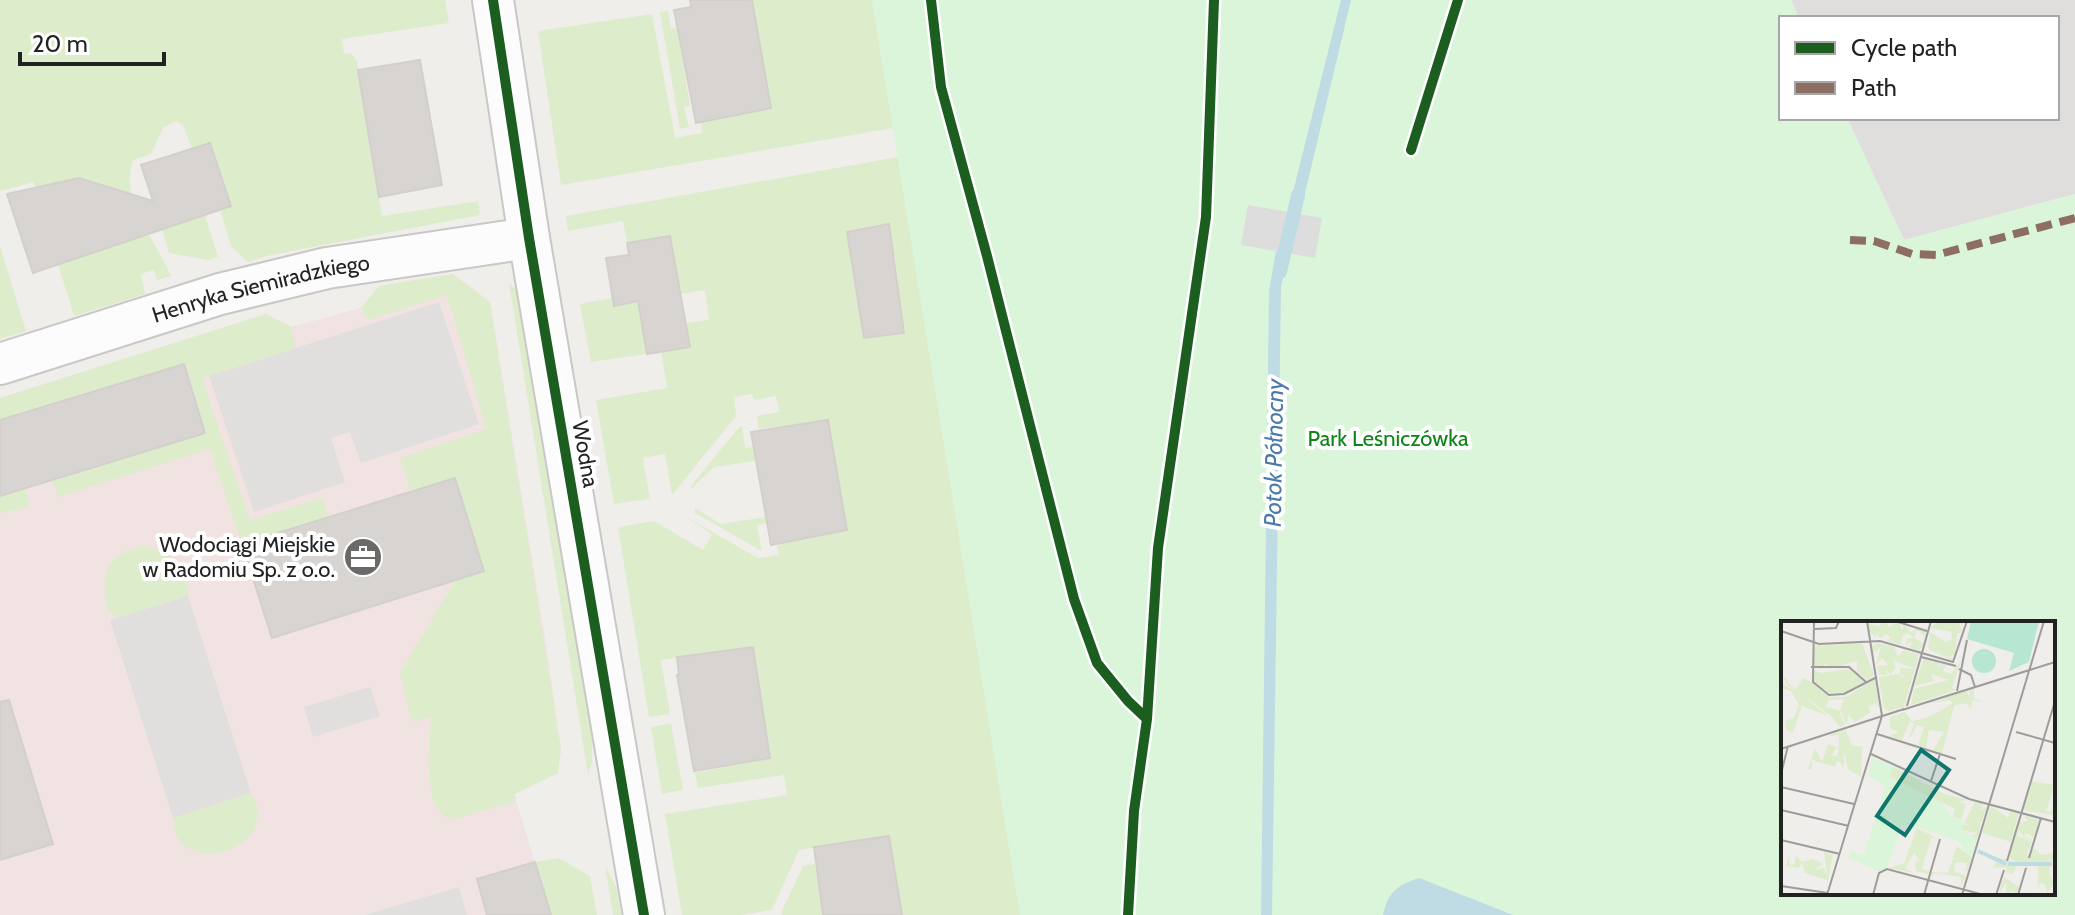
<svg xmlns="http://www.w3.org/2000/svg" width="2075" height="915" viewBox="0 0 2075 915" font-family="Cabin,sans-serif">
<rect width="100%" height="100%" fill="#f0eeeb"/>
<!-- residential -->
<path fill="#dfdedc" d="M1791 0H2075V194L1904 240 1847 118H2057V18H1799Z"/>
<!-- commercial -->
<path fill="#f1e3e1" d="M453 274 490 302 547 650 561 749 558 773 514 794 551 915H0V398L266 314 291 327 361 308 379 286Z"/>
<!-- grass -->
<path fill="#ddeccb" fill-rule="evenodd" d="M0 0H445L449 23 342 39 344 54 351 53 357 61 382 216 478 201 480 215 271 255 248 262 231 246 220 210 230 206 211 144 192 149 183 125 176 121 163 128 151 154 133 160C119 199 157 242 171 276L157 280 154 270 141 274 145 294 74 316 58 264 87 183 79 178 66 180 67 186 38 196 33 182 1 191 0 188Z
M752 0H872L893 128 561 185 538 31 652 14 675 138 702 133 701 123 732 117Z
M668 11 671 29 677 28 690 106 684 107 689 127 680 129 660 12Z
M898 157 1020 915H902L889 837 799 850 772 910 741 915H682L665 814 787 795 784 775 698 788 695 773 770 758 753 647 661 660 670 714 649 717 618 527 654 521 703 550 712 534 681 514 758 558 779 555 777 544 847 529 828 420 759 429 757 416 779 412 776 396 754 400 752 394 734 397 736 416 672 495 665 454 643 458 650 499 614 504 596 400 667 388 661 351 686 323 709 320 705 290 681 294 670 236 627 243 623 221 568 231 566 216ZM889 224 896 263 904 333 864 337Z
M205 215 218 257 208 260 169 253 162 229Z
M0 246 26 331 0 339Z
M453 274 490 302 561 749 558 773 515 794 516 801 452 820C420 811 430 743 431 717L412 722 400 673 456 579 484 570 455 478 411 491 400 458 486 429 447 295 368 320 361 308 379 286Z
M509 283 517 290 592 730V763L588 774Z
M612 298 614 306 638 301 647 354 591 362 580 304Z
M266 314 291 327 296 348 202 378 250 520 322 498 328 517 242 544 210 449 58 497 53 480 0 420V398Z
M742 426 745 448 753 447 755 461 714 467 691 489V486L739 427Z
M25 488 30 507 0 513V496Z
M695 508 721 524 765 517 766 523 757 525 762 551 695 513Z
M144 546C170 552 191 566 188 596L118 618 108 610C101 574 104 555 144 546Z
M671 723 683 790 662 794 651 727Z
M251 793C285 850 173 882 173 818Z
M559 858 590 876 597 915H551L535 862Z
M815 864 823 915H783L781 913 803 866Z
M605 865 617 889 621 915H613Z"/>
<!-- park -->
<path fill="#daf5da" fill-rule="evenodd" d="M872 0H1791L1799 18H1781V118H1847L1904 240 2075 194V915H1020ZM1783 623H2053V893H1783Z"/>
<!-- parking -->
<path fill="#e0dfde" d="M439 302 479 424 361 463 350 432 331 438 345 482 254 512 209 376Z
M188 596 251 793 173 818 110 620Z
M370 687 380 716 313 737 304 707Z
M459 887 467 915H365Z"/>
<!-- water -->
<path fill="#bfdbe3" d="M1341 0H1351L1300 214 1288 212Z
M1276 251 1289 254 1281 286 1272 915H1261L1269 291Z
M1419 878 1513 915H1383C1388 891 1398 885 1419 878Z"/>
<!-- pier -->
<path fill="#dedddd" d="M1248 205 1322 218 1315 258 1241 245Z"/>
<g fill="none" stroke-linecap="round" stroke-linejoin="round">
<!-- stream -->
<path stroke="#bfdbe3" stroke-width="14" d="M1280 272 1298 195"/>
</g>
<!-- building -->
<path fill="#d7d4d2" stroke="#d3d0cc" stroke-width="2" d="M690 0H752L771 108 696 123 674 10 691 7Z
M420 60 442 185 379 197 358 70Z
M210 143 231 206 33 273 7 194 79 178 153 201 141 165Z
M889 224 904 333 864 338 847 232Z
M670 236 690 347 647 354 638 301 614 306 606 258 629 255 627 243Z
M184 364 205 433 0 496V420Z
M828 420 847 530 771 545 751 432Z
M455 478 484 571 272 638 242 544Z
M753 647 770 758 694 771 677 675H679L677 657Z
M9 700 53 844 0 860V702Z
M889 836 902 915H823L814 847Z
M535 862 551 915H487L477 879Z"/>
<g fill="none" stroke-linecap="round" stroke-linejoin="round">
<defs>
<g id="street">
<path d="M493 0 529 238 644 915"/>
<path id="s1" d="M0 364 220 294 327 268 529 238"/>
</g>
</defs>
<!-- street casing -->
<use href="#street" stroke="#c9c8c7" stroke-width="44"/>
<!-- street -->
<use href="#street" stroke="#fdfcfc" stroke-width="40"/>
<!-- quiet -->
<path stroke="#8d6e63" stroke-width="8" stroke-dasharray="16 8" stroke-linecap="butt" d="M1850 240 1874 241 1912 254 1936 255 2075 218"/>
<defs>
<path id="cycleway" d="M493 0 529 238 644 915
M931 0 941 87 987 256 1074 599 1097 663 1128 701 1147 719
M1411 150 1458 0
M1128 915 1134 811 1147 719 1158 548 1206 217 1214 0"/>
</defs>
<!-- cycleway casing -->
<use href="#cycleway" stroke="#fff" stroke-width="15"/>
<!-- cycleway -->
<use href="#cycleway" stroke="#1b5e20" stroke-width="10"/>
</g>
<!-- icons -->
<defs>
<symbol id="office-disc" viewBox="-11 -11 22 22"><circle r="9.5" fill="#6a6968" stroke="#fff"/><path d="M-6-3h4V-5.5h4V-3h4V5H-6ZM-1-4.5V-3h2v-1.5ZM-6 0V1H6V0Z" fill="#fff"/></symbol>
</defs>
<g fill-rule="evenodd">
<use href="#office-disc" x="341" y="535" width="44" height="44"/>
</g>
<g text-anchor="middle" stroke-width="8" stroke-linejoin="round" paint-order="stroke">
<!-- street labels -->
<g font-size="22" fill="#222" stroke="#fff">
<text dy="8" stroke="none"><textPath href="#s1" startOffset="272">Henryka Siemiradzkiego</textPath></text>
<text transform="translate(586 454) rotate(80)" y="8">Wodna</text>
</g>
<!-- park labels -->
<g font-size="22" fill="#0c8416" stroke="#fff">
<text x="1388" y="446">Park Leśniczówka</text>
</g>
<!-- poi labels -->
<g font-size="22" fill="#222" stroke="#fff" text-anchor="end">
<text x="335" y="552">Wodociągi Miejskie<tspan x="335" dy="25">w Radomiu Sp. z o.o.</tspan></text>
</g>
<!-- water labels -->
<g font-size="24" font-style="italic" fill="#4a7aab" stroke="#fff">
<text transform="translate(1274 453) rotate(-89)" y="8">Potok Północny</text>
</g>
</g>
<!-- overview -->
<g transform="translate(1781 621)">
<rect width="274" height="274" fill="#f0eeeb"/>
<path d="M100 0 105 2 108 6 117 0 121 9 123 4 130 11 137 7 145 10 144 16 136 9 133 17 142 22 141 28 138 24 139 30 129 27 131 19 124 25 127 17H133L128 13 122 14 119 24 111 21 113 16 110 21 106 20 110 17 105 13 99 18 96 11 95 16 88 11 90 18 88 16 87 3 99 5ZM159 0 184 1 178 4 181 10 176 8 181 11 176 13 174 33 169 35 173 40 147 28 149 11 165 21 171 18 170 11 149 7ZM81 22 93 54 86 59 76 51V40L48 48 45 42 40 48 31 45 34 25ZM97 22 113 26 117 36 123 29 138 34 123 86 108 90 103 88 98 56 117 53 130 61 119 53V47L134 48 112 39 115 46 109 54 106 48V54H98L96 45 107 44 101 37 95 44 100 26 92 32 91 24ZM143 38 151 40 149 46 153 41 158 42 156 48 160 43 165 44 162 50 170 53 180 39 171 67 175 69 130 84 133 68 167 59 150 53 153 60 133 65ZM31 48 40 52 68 48 83 61 69 71 50 73 31 59ZM0 54 6 58 7 62 15 68 22 57 28 59 48 76H65L94 58 98 87 95 82 87 86 77 71 90 91 74 101 67 94 66 104 59 89 63 78 48 79 45 86 58 89 64 104 59 106 49 94 20 73 47 95 21 85 12 111 5 109 4 100 13 97 18 84 10 70 0 67V56L1 63 15 70 7 64ZM193 67V77L203 82 192 79 189 88 186 82 173 85 161 132 152 129 163 111 148 109 145 127 137 124 143 106 136 104 127 121 133 103 129 100 121 119 108 115 118 111 109 107V96L124 91 131 100 146 97 171 83 170 79 150 82 186 69 188 78V69ZM65 109 71 125H81L80 156 67 148 63 131V147L57 139 54 146 31 139V148H27L34 127 41 141 47 123 56 126 50 135H57L58 114 47 115ZM112 145 161 172 186 179 178 181 185 183 180 199 172 196 174 188 107 156ZM251 160 274 164 265 190 270 191 274 178 273 194 242 189ZM194 181 201 182 200 189 206 186 200 202 189 197 200 203 196 218 189 216 196 212 181 209 182 203 190 206 183 202ZM210 185 227 197 229 190 238 192 230 221 201 212ZM241 193 258 199 253 217 245 212 244 215 251 218V219L243 216 238 210 236 215 251 220 245 236 254 227 260 234 274 232 268 250 273 263 266 272 264 263 259 262 257 269V244L248 243 245 251 243 243 236 244 232 253 224 251 223 256 238 266 236 274 231 270 225 274 226 261 217 274 226 246 212 247 215 239 196 231 234 241 228 236 239 201 247 200ZM136 207 157 218 150 217 141 248 148 250V253L135 250 134 241 139 239 133 232 124 247 134 252 108 247 123 242ZM176 225 191 237 186 250 177 248 185 249 186 242 175 241 173 250 185 255 180 266V256L154 252 149 257 151 251 167 252ZM9 231 8 243 13 244 15 235 21 241 31 238 42 242 34 249 43 247 46 253 43 231 52 234 45 269 46 259 24 252 21 242 18 247 5 245Z" fill="#ddeccb"/>
<path d="M91 137 112 145 108 157 160 181 173 198 183 201 181 209 196 218 190 237 177 220 136 206 133 213V205L121 204 106 247 97 250 68 237 69 230 83 234 104 166 87 154Z" fill="#daf5da"/>
<path d="M190 0H258L248 41 228 50 233 32 186 18ZM191 40a12 12 0 1 1 24 0a12 12 0 1 1-24 0Z" fill="#b7e6d2"/>
<path fill="none" stroke="#bfdbe3" stroke-width="4" d="M197 230 225 243M227 243H271"/>
<path fill="none" stroke="#9e9c9b" stroke-width="2" d="M33 0 32 61 48 74 63 73 96 56M114 0 146 10M34 8 55 7 58 0M0 10 38 23 99 20 172 41 186 0M140 36 175 45M30 46H68L85 61M178 48 190 54 194 66M176 70 186 19M126 85 150 0M121 89 274 41M235 111 274 122M96 113 175 138M0 128 123 88M90 133 188 178 274 201M0 153 7 125M150 160 159 133M0 166 73 183M0 189 68 205M70 195 101 95 86 0M201 207 263 0M0 219 59 233M248 237 260 197M226 240 274 80M0 265 47 272M46 274 70 195M92 274 98 252 106 248 203 274M143 274 159 218M181 274 201 207M215 274 223 249M237 274 245 247"/>
<path fill="#0f766e" fill-opacity="0.15" stroke="#0f766e" stroke-width="4" d="M140 129 168 149 124 214 96 195Z"/>
<rect width="274" height="274" fill="none" stroke="#222" stroke-width="4"/>
</g>
<!-- legend -->
<rect x="1779" y="16" width="280" height="104" fill="#ffffff" stroke="#a7a7a7" stroke-width="2"/>
<rect x="1795" y="42" width="40" height="12" fill="#1b5e20" stroke="#a7a7a7" stroke-width="2"/>
<text x="1851" y="56" font-size="24" fill="#222222">Cycle path</text>
<rect x="1795" y="82" width="40" height="12" fill="#8d6e63" stroke="#a7a7a7" stroke-width="2"/>
<text x="1851" y="96" font-size="24" fill="#222222">Path</text>
<!-- scale -->
<path d="M20 52v12h144v-12" fill="none" stroke="#222222" stroke-width="4"/>
<text x="32" y="52" font-size="24" fill="#222222" stroke="#ffffff" stroke-width="6" paint-order="stroke">20 m</text>
</svg>
